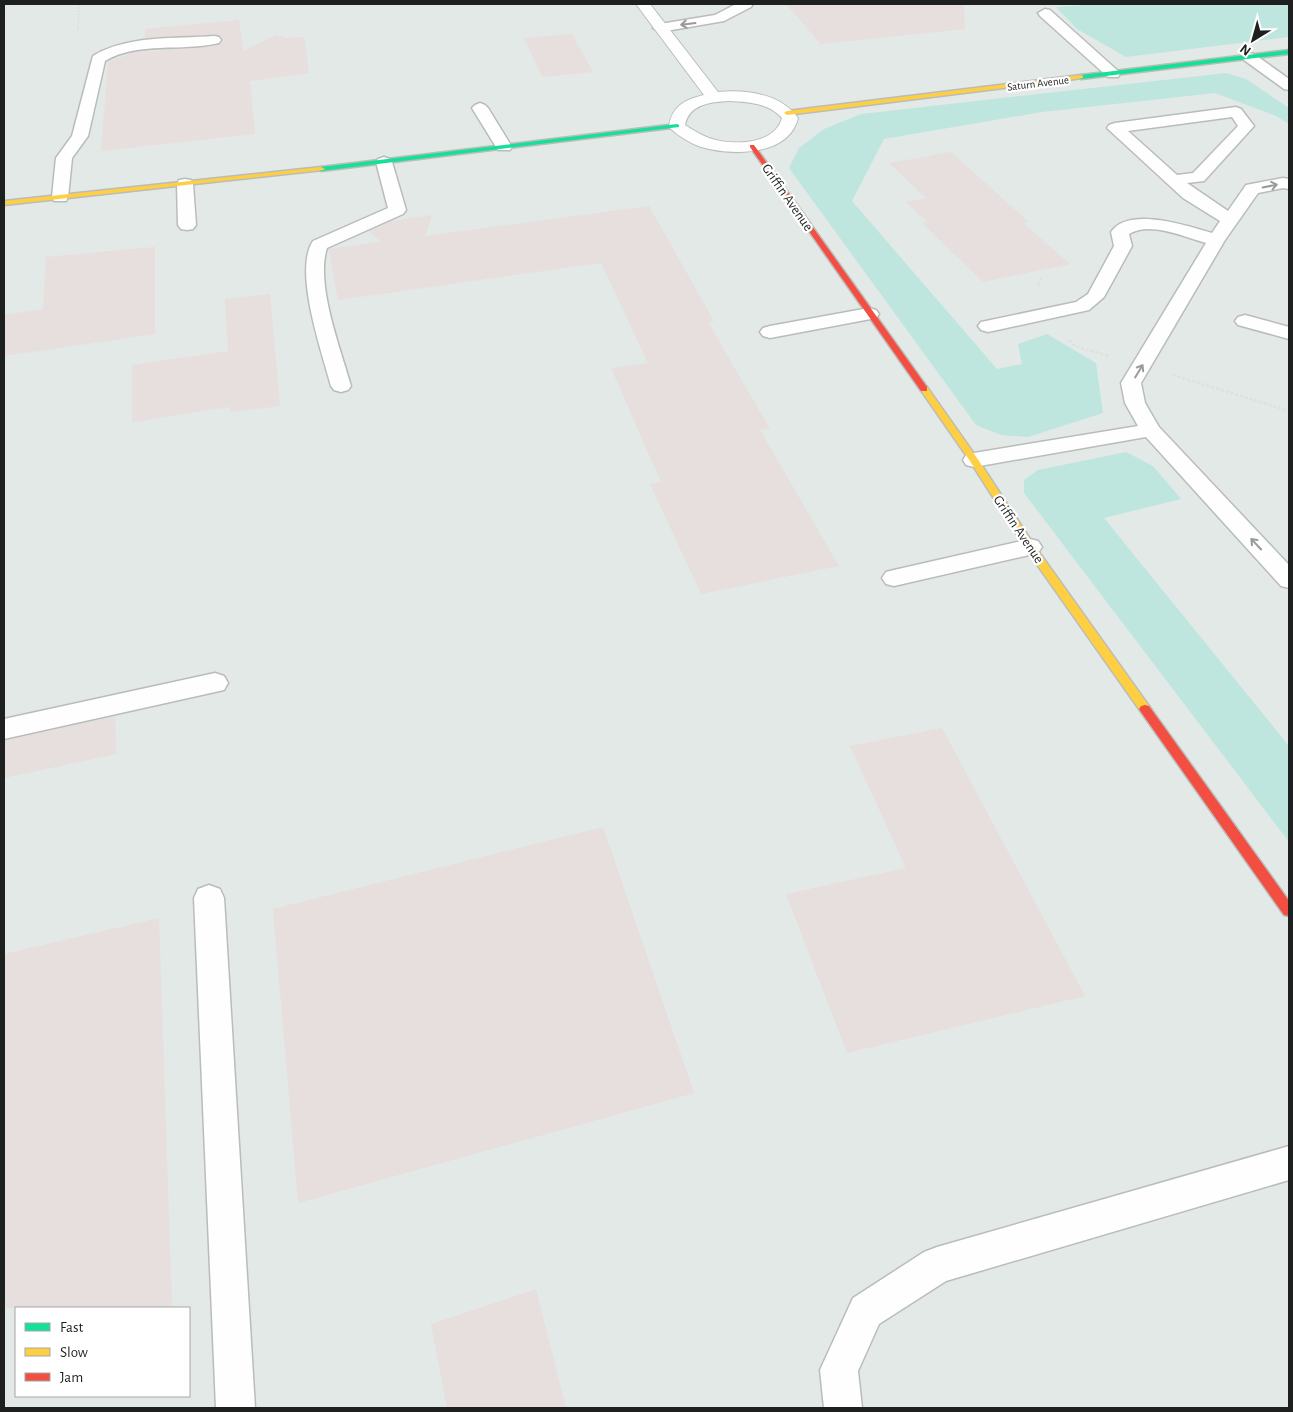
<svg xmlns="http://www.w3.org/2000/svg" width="1293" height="1412" viewBox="0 0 1293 1412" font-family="'Alegreya Sans',sans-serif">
<rect width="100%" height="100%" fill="#f6f8f7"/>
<!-- built -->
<path fill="#e2e9e7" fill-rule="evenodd" d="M4 4H1289V1408H4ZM16 1308H189V1396H16Z"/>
<!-- green -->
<path fill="#bee6df" d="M1102 4H1289V37L1126 57 1077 29 1056 7Z
M1226 73 1246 79 1289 108V124L1276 116 1215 93 1042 112 884 139 852 201 997 369 1022 364 1018 344 1047 334 1096 363 1103 413 1028 437 1001 435 976 425 789 168 799 148 824 129 861 114Z
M1126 452 1153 466 1181 499 1104 518 1289 746V842L1024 493V480L1038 470Z"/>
<!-- building -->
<path fill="#e7dede" d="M786 4H964L965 29 821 44Z
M239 20 243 51 276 35 287 38 304 37 309 73 250 81 255 134 101 151 108 62 132 53 205 47 219 45 223 41 221 36 214 34 145 38V29Z
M572 34 593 72 542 77 524 38Z
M951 152 1029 222 1023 223 1070 264 983 282 922 223 927 222 906 202 926 198 889 163Z
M649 206 714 321 708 322 770 429 760 430 839 566 701 594 650 484 661 482 611 368 648 363 601 263 338 300 329 249 381 242 369 231 392 221 432 215 425 236Z
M155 247V334L4 356V315L43 309 46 257Z
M270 294 280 406 231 412 230 407 132 422V365L228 351 225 299Z
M115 716 116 754 4 778V741Z
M942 728 1085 996 847 1053 786 894 906 868 850 746Z
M603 827 694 1093 298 1203 273 909Z
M159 918 172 1308H4V954Z
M536 1289 566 1408H447L431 1324Z"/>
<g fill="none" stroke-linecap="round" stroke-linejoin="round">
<defs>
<path id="lane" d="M736 4H753L751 7 724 21 660 32 653 28 660 24 715 15Z
M1045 9 1050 10 1118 71 1120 74 1118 77H1108L1040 16 1038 13Z
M214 36 219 37 221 40 219 43C182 52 138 41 105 61L88 136 72 158 68 197 66 201H54L52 197 56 158 72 136 93 56C127 35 175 39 214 36Z
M1249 53 1254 54 1289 79V90L1284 89 1244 60 1242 57 1244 54Z
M480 103 485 105 488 108 512 147 510 150H498L496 147 472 108 475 105Z
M1236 107 1241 109 1254 126 1204 181 1187 183 1228 211 1246 185 1283 178 1289 179V189L1283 188 1258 193 1225 240 1141 383 1145 403 1159 427 1289 565V588L1281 586 1146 437 974 467 966 465 963 460 966 455 974 453 1138 426 1125 403 1121 383 1206 243C1184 237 1150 221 1129 234L1132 246 1104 297 1089 310 988 332 981 330 978 326 981 322 1076 302 1088 294 1114 246 1111 232C1129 206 1187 226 1212 233L1220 221 1183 198 1107 128 1109 125 1115 123ZM1232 117 1238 126 1193 173 1177 175 1128 131Z
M384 157 390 159 392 162 406 210 403 214 327 248C315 284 341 350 351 386L348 390 341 392 334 390 331 386C322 353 293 270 313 241L388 208 376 162 378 159Z
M185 179 191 180 193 184 196 225 193 229 187 230 181 229 178 225 177 184 179 180Z
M869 308 876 310 879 314 876 318 770 338 763 336 760 332 763 328 770 326Z
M1245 315 1289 327V339L1238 325 1235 321 1238 317Z
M1030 539 1038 541 1042 547 1038 553 894 586 886 584 882 578 886 572 894 570Z
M215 673 224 676 228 683 224 690 4 739V719Z
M209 885 220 889 224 898 255 1408H216L194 898 198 889Z
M1289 1146V1180L946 1281 879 1324 858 1371 862 1408H824L820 1370 853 1298 924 1252 937 1247Z"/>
<path id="street" d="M636 4H650L718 92C746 89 781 94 798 118 789 156 733 156 701 147 690 143 680 137 671 129L669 126C672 106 686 99 704 95ZM729 101C748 102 769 103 782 118 775 145 732 146 709 138 701 135 693 130 685 125 689 104 711 102 729 101Z"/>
<path id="fast" d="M1289 50V54L1081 79 1078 77 1081 75Z
M677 124 679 125V127L321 171 317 169 321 167Z"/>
<path id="slow" d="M1081 75 1083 76V78L787 115 784 113 787 111Z
M321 167 325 169 323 170 4 205V201Z
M924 386 927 387 977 458 1034 545 1149 706 1151 709 1149 712H1141L1026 549 970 461 920 389Z"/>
<path id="jam" d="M750 145H754L927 387V391H921L750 147Z
M1145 705 1149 706 1289 901V916L1284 915 1141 712 1139 709 1141 706Z"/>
</defs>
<!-- lane casing -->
<use href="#lane" stroke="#babcba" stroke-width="3"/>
<!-- street casing -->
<use href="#street" stroke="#babcba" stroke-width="2"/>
<!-- fast casing -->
<use href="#fast" stroke="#babcba" stroke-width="3"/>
<!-- slow casing -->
<use href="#slow" stroke="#babcba" stroke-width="3"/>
<!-- jam casing -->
<use href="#jam" stroke="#babcba" stroke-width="3"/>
<!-- path-far1 -->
<path stroke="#dfe0e0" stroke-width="2" stroke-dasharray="2 1" stroke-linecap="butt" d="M78 30 79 4"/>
<!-- path -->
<path stroke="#dfe0e0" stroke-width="2.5" stroke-dasharray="3 2" stroke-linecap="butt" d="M1038 285 1042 276
M1069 340 1075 346 1109 356
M1173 375 1289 411"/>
<!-- lane -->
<use href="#lane" fill="#fefefe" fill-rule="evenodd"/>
<!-- street -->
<use href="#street" fill="#fefefe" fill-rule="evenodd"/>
<!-- fast -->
<use href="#fast" fill="#16e098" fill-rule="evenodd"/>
<!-- slow -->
<use href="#slow" fill="#ffcf43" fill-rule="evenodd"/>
<!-- jam -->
<use href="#jam" fill="#f24e42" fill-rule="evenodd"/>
</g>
<!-- one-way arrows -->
<defs><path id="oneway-shaft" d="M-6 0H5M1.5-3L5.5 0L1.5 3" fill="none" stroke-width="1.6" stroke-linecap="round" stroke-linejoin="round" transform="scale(1.25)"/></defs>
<g stroke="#999a9a">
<use href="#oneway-shaft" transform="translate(688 24) rotate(173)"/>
<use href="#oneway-shaft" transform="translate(1270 186) rotate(-11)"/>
<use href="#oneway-shaft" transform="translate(1139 371) rotate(-59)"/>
<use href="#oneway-shaft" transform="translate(1256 544) rotate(-133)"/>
</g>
<g text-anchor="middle" stroke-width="4.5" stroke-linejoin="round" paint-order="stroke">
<!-- far-street labels -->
<g font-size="11" fill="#1e201f" stroke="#fff">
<text transform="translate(1038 83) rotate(-7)" y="4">Saturn Avenue</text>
</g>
<!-- street labels -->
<g font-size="14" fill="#1e201f" stroke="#fff">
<text transform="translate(788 197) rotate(55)" y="5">Griffin Avenue</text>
<text transform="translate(1019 529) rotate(56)" y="5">Griffin Avenue</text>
</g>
</g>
<!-- border -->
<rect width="1293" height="1412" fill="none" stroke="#1e201f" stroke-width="10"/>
<!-- legend -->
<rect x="15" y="1307" width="175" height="90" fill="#ffffff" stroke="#a5a6a5"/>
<rect x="25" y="1323" width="25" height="8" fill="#16e098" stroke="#a5a6a5"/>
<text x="60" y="1332" font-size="15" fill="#1e201f">Fast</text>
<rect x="25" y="1348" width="25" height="8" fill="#ffcf43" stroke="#a5a6a5"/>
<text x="60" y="1357" font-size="15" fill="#1e201f">Slow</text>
<rect x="25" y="1373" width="25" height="8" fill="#f24e42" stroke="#a5a6a5"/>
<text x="60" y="1382" font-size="15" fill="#1e201f">Jam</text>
<!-- north arrow -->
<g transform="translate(1253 40) rotate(217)" stroke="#ffffff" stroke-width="4" paint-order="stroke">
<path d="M0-4L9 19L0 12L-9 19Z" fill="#1e201f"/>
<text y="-8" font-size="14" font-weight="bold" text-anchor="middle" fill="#1e201f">N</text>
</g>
</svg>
